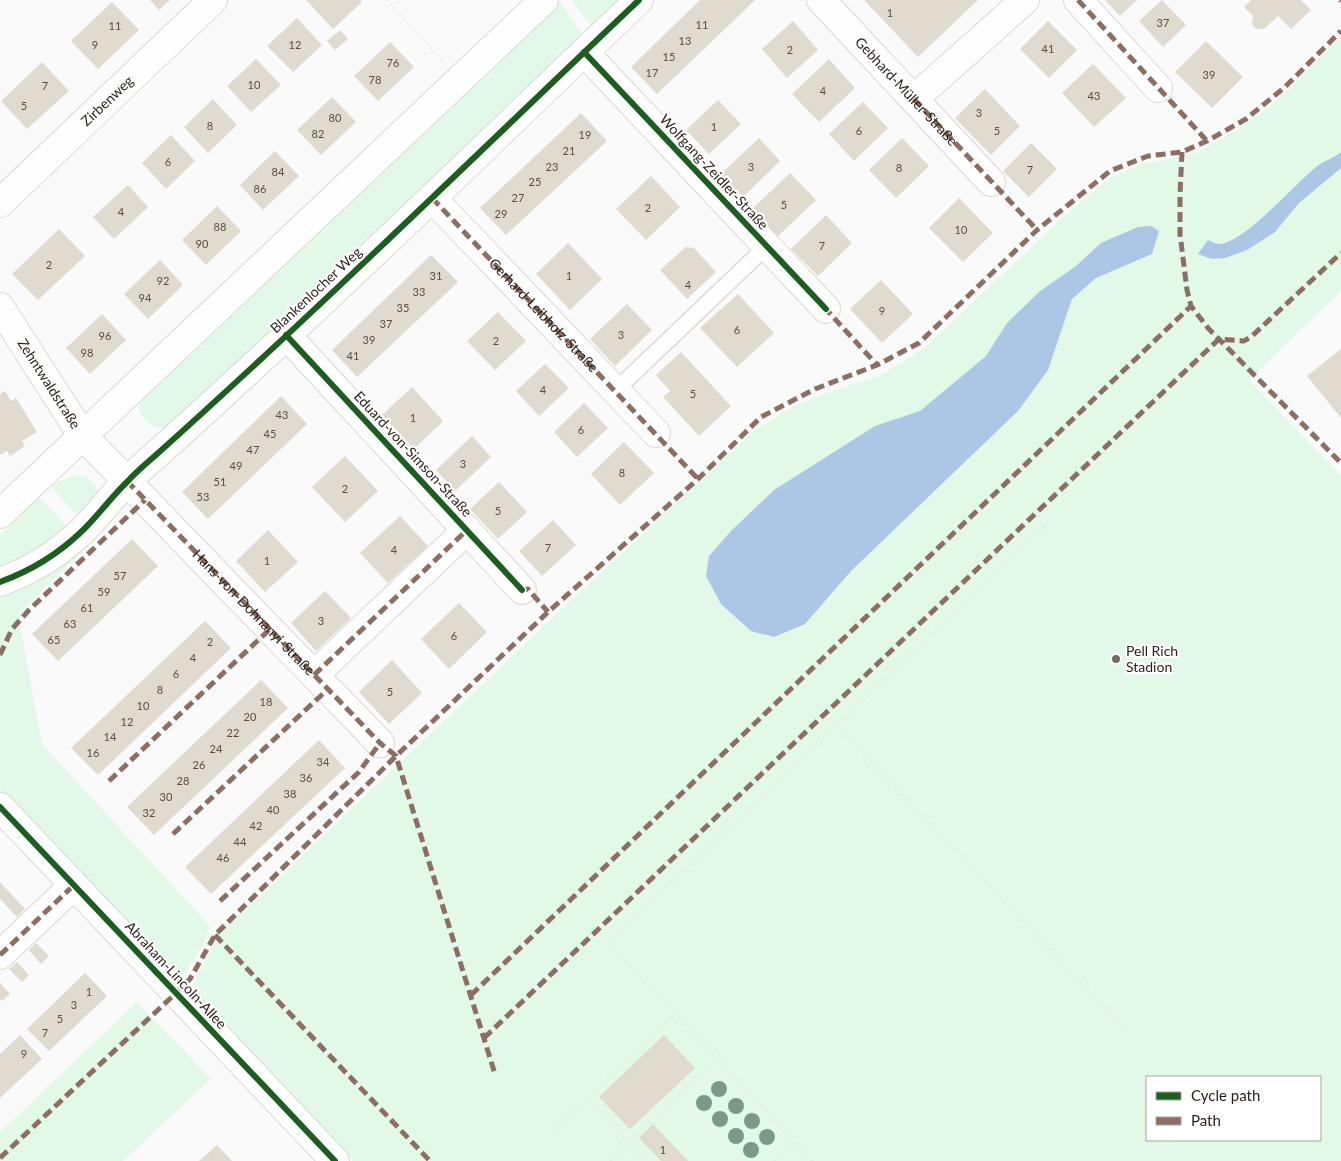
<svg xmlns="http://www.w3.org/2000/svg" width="1341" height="1161" viewBox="0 0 1341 1161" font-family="Lato,sans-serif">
<rect width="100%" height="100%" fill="#fafafa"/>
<!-- green -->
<path fill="#e2f9e7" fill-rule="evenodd" d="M559 0 585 37 169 429C149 429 133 415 142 394Z
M572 0H624L593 29Z
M1341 36V291L1249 380 1341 475V1161H353L191 991 207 956 223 931 552 618 755 430 785 411 822 394 879 376 924 348 1062 218 1109 178 1142 164 1196 153 1240 128 1283 95ZM1147 1077H1320V1140H1147Z
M76 475C89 477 94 482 99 493L82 520 51 487 62 480Z
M39 497 71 531 0 573V535Z
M82 542 86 547 26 607 22 615 20 625 42 744 210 926 206 939 181 980 0 790V592Z
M137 1002 211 1079 123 1161H0V1132Z"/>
<!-- water -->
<path fill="#acc6e6" d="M1341 152V168L1299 203 1275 232 1247 250 1225 258 1212 259 1198 254 1208 240C1211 241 1215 244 1219 244 1243 244 1295 184 1315 168 1322 161 1333 159 1341 152Z
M1151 226 1159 231 1152 254 1096 278 1072 299 1048 370 1018 411 851 571 805 624 774 637 751 631 721 604 706 576 709 556 731 531 774 490 875 426 920 411 986 356 1007 323 1039 292 1076 266 1101 243 1138 227Z"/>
<!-- building -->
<path fill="#e0dacf" d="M150 0H170L159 10Z
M306 0H360L362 2 333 29Z
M700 0H755L657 94 631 67Z
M864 0H978L918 57Z
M1105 0H1137L1120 16Z
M1162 0 1186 25 1163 47 1139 21Z
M1251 0H1301L1311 10 1291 29 1278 16 1265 28 1261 29H1256L1252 24 1253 16 1244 7Z
M112 2 139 30 98 69 71 41Z
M297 18 322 45 293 72 267 46Z
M793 21 818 50 787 78 762 49Z
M1048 21 1077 50 1049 78 1020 49Z
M340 30 348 39 335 50 327 41Z
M1206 41 1243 77 1212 108 1175 72Z
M390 42 414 67 378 101 354 76Z
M256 59 281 85 251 112 227 86Z
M829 59 855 88 819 122 792 94Z
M42 62 69 91 27 129 1 101Z
M1093 64 1126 98 1094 127 1062 93Z
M985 89 1020 126 991 155 955 118Z
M332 97 356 122 321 155 297 130Z
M213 99 237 125 208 153 184 127Z
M718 100 741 124 709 154 686 130Z
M863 102 888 128 854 161 829 134Z
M581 113 607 141 506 235 480 208Z
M171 135 195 161 166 189 142 163Z
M759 138 780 161 743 197 721 174Z
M902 138 929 166 896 198 869 170Z
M1031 143 1057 169 1029 197 1003 171Z
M275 151 299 176 263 210 240 185Z
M790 173 816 200 777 237 752 209Z
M651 176 680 207 646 240 616 209Z
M128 185 148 207 114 239 93 217Z
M959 198 993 233 963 262 929 228Z
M217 206 241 231 206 265 182 240Z
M826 215 852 243 818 276 791 249Z
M59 229 85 256 38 300 12 274Z
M568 243 602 279 570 310 536 274Z
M686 247 694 248 716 272 687 299 660 270Z
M431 255 458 282 357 377 332 350Z
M160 260 183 285 148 319 124 294Z
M881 280 913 314 882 343 850 309Z
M738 294 774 333 737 367 700 328Z
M627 304 652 330 615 366 590 339Z
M498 312 526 341 495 370 467 341Z
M102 314 126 340 90 374 66 348Z
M1341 349V418L1307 376Z
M681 352 731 406 699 436 663 397 670 391 656 375Z
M545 364 569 388 539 416 516 391Z
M412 387 443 421 414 449 382 415Z
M5 391 11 401 16 398 37 432 22 441 25 446 10 456 7 451 0 455V394Z
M281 396 307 424 208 519 182 492Z
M584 403 608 428 577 457 554 432Z
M472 436 491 457 455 491 436 470Z
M624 442 654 473 620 505 591 474Z
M345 456 378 491 345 522 312 487Z
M499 482 527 512 498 539 470 509Z
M400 516 428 546 388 583 360 553Z
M553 520 576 545 542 576 519 551Z
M268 530 298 562 265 592 236 561Z
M132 539 158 566 58 661 32 634Z
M325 591 351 618 316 651 291 623Z
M459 603 487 632 449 669 421 639Z
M205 621 231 648 98 775 71 748Z
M392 660 422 693 389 724 359 692Z
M261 680 288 708 154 835 127 807Z
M319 740 345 768 211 894 185 867Z
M0 882 25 909 17 917 0 899Z
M36 943 49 956 41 964 29 950Z
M17 962 29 975 22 982 9 969Z
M85 973 107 996 49 1051 27 1029Z
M0 983 10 994 2 1001 0 999Z
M20 1035 42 1059 0 1098V1054Z
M664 1035 695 1068 630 1129 599 1097Z
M653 1124 688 1161H661L639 1138Z
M217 1145 232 1161H199Z"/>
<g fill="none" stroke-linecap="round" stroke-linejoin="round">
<defs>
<path id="lane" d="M615 391 767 246"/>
<g id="street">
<path id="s1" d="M821 0 991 182"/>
<path d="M1078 0 1158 88"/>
<path d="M584 52 826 309"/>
<path d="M914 99 1025 0"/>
<path id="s2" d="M432 198 656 433"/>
<path id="s3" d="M0 203 213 0"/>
<path id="s4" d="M0 307 82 435 380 743"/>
<path d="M286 335 522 590"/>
<path d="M0 514 544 0"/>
<path d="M0 582C30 571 57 555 81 532 98 516 111 497 128 481 137 471 147 463 157 454 321 307 479 152 639 0"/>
<path d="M314 675 467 530"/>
<path d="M0 807 335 1161"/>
<path d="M0 955 74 885"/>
</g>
</defs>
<!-- lane casing -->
<use href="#lane" stroke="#ded7d4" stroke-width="18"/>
<!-- street casing -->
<use href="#street" stroke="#ded7d4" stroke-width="30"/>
<!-- path -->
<path stroke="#e4e4e4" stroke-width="3" stroke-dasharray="1 4" stroke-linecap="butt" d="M387 0 442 60
M836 725 1128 1032
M586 1099 675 1014
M552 1132 586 1099 645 1161
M610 1161 717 1059
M774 1161 794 1142
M812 1161 609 942 1045 526"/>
<!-- lane -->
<use href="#lane" stroke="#fefefe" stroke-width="15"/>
<!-- street -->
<use href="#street" stroke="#fefefe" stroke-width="28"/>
<!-- quiet -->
<path stroke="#8d6e63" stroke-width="5" stroke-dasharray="10 5" stroke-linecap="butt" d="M1078 0 1207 141
M1340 0 1341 1
M914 99 1037 230
M1182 152 1180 194V234L1187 290 1191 306 1208 328 1341 463
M432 198 698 479
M824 307 877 365
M127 481 380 743 396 756 495 1074
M520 589 522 590 528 589 548 612
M0 655 12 629 29 610 145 500
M314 675 467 530
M109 781 270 629
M173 834 328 689
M220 901 359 772 380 743
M215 935 430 1161
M0 955 74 885
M471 995 1191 306
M484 1038 1219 339 1244 341 1252 336 1341 253
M0 1158 176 993 190 979 215 935 396 756 548 612 698 479 761 417 815 389 877 365 919 343 1037 230 1110 171 1148 156 1182 152 1207 141 1246 119 1285 87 1341 31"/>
<defs>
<path id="cycleway" d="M584 52 826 309
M286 335 522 590
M0 582C30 571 57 555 81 532 98 516 111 497 128 481 137 471 147 463 157 454 321 307 479 152 639 0
M0 807 335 1161"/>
</defs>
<!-- cycleway casing -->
<use href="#cycleway" stroke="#fff" stroke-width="9"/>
<!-- cycleway -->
<use href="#cycleway" stroke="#1b5e20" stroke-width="6"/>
</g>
<!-- trees -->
<g fill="#7b9a85">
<circle cx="719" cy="1089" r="8"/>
<circle cx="704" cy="1103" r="8"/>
<circle cx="736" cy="1106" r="8"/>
<circle cx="720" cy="1119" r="8"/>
<circle cx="752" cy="1121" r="8"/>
<circle cx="736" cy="1136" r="8"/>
<circle cx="767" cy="1137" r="8"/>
<circle cx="751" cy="1150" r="8"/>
</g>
<!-- markers -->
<circle fill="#736a66" stroke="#fff" stroke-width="2" cx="1116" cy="659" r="5"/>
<g text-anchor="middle" stroke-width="4.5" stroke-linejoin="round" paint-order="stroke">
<!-- number labels -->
<g font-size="11" fill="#584c45">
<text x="890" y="17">1</text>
<text x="1163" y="27">37</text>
<text x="702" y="29">11</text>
<text x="115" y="30">11</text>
<text x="685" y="45">13</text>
<text x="95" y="49">9</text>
<text x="295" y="49">12</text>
<text x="1048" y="53">41</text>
<text x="790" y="54">2</text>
<text x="669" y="61">15</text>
<text x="393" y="67">76</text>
<text x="652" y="77">17</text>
<text x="1209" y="79">39</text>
<text x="375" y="84">78</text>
<text x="254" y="89">10</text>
<text x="45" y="90">7</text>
<text x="823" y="95">4</text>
<text x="1094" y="100">43</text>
<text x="24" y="110">5</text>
<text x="979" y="117">3</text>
<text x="335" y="122">80</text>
<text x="210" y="130">8</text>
<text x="714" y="131">1</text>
<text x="859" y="135">6</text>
<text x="997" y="135">5</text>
<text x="318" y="138">82</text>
<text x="585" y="139">19</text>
<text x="569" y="155">21</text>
<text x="168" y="166">6</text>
<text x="552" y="171">23</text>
<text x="751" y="171">3</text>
<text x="899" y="172">8</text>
<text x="1030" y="174">7</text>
<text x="278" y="176">84</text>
<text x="535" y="186">25</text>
<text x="260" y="193">86</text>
<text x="518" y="202">27</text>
<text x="784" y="209">5</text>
<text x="648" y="212">2</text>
<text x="121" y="216">4</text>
<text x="501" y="218">29</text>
<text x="220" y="231">88</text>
<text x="961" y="234">10</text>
<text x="202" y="248">90</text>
<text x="822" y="250">7</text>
<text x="49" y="269">2</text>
<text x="436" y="280">31</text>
<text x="569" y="280">1</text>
<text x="163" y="285">92</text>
<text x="688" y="289">4</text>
<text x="419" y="296">33</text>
<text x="145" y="302">94</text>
<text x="403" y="312">35</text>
<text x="882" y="315">9</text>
<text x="386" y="328">37</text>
<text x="737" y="334">6</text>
<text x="621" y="339">3</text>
<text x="105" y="340">96</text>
<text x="369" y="344">39</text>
<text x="496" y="345">2</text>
<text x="87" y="357">98</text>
<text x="353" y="360">41</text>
<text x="543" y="394">4</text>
<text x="693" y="398">5</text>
<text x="282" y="419">43</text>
<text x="413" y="422">1</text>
<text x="581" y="434">6</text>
<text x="270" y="438">45</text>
<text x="253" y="454">47</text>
<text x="463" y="468">3</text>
<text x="236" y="470">49</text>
<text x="622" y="477">8</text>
<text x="220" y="486">51</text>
<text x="345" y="493">2</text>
<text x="203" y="501">53</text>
<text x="498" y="515">5</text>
<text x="548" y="552">7</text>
<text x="394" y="554">4</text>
<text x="267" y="565">1</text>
<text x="120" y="580">57</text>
<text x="104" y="596">59</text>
<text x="87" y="612">61</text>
<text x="321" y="625">3</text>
<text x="70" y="628">63</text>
<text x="454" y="640">6</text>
<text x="54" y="644">65</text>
<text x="210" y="646">2</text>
<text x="193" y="662">4</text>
<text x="176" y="678">6</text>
<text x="160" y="694">8</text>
<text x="390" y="696">5</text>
<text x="266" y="706">18</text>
<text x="143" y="710">10</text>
<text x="250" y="721">20</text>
<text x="127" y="726">12</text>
<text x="233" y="737">22</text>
<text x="110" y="741">14</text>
<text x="216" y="753">24</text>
<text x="93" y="757">16</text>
<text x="323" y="766">34</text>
<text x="199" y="769">26</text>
<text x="306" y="782">36</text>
<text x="183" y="785">28</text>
<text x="290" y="798">38</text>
<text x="166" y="801">30</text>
<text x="273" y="814">40</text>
<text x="149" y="817">32</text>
<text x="256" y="830">42</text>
<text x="240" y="846">44</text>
<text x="223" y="862">46</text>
<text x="89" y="996">1</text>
<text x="74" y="1009">3</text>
<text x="60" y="1023">5</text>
<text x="45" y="1037">7</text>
<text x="24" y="1058">9</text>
<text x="663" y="1154">1</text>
</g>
<!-- street labels -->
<g font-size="14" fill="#2a1c17" stroke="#fff">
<text dy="5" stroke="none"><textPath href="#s1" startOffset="125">Gebhard-Müller-Straße</textPath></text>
<text dy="5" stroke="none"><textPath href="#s3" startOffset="148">Zirbenweg</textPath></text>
<text transform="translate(714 172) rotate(47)" y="5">Wolfgang-Zeidler-Straße</text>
<text transform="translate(316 290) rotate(-43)" y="5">Blankenlocher Weg</text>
<text dy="5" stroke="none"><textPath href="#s2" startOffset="162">Gerhard-Leibholz-Straße</textPath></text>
<text dy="5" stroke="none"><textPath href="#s4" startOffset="91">Zehntwaldstraße</textPath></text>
<text transform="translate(413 454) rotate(47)" y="5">Eduard-von-Simson-Straße</text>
<text dy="5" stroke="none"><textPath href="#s4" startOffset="399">Hans-von-Dohnanyi-Straße</textPath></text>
<text transform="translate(176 975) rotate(47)" y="5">Abraham-Lincoln-Allee</text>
</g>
<!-- poi labels -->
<g font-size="14" fill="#2a1c17" stroke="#fff" text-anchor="start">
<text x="1126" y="656">Pell Rich<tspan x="1126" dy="16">Stadion</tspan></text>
</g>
</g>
<!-- legend -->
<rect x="1146" y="1076" width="175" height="65" fill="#ffffff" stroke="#aaa4a2"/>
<rect x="1156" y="1092" width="25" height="8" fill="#1b5e20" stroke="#aaa4a2"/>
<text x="1191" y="1101" font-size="15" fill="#2a1c17">Cycle path</text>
<rect x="1156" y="1117" width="25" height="8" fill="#8d6e63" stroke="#aaa4a2"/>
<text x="1191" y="1126" font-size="15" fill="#2a1c17">Path</text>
</svg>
